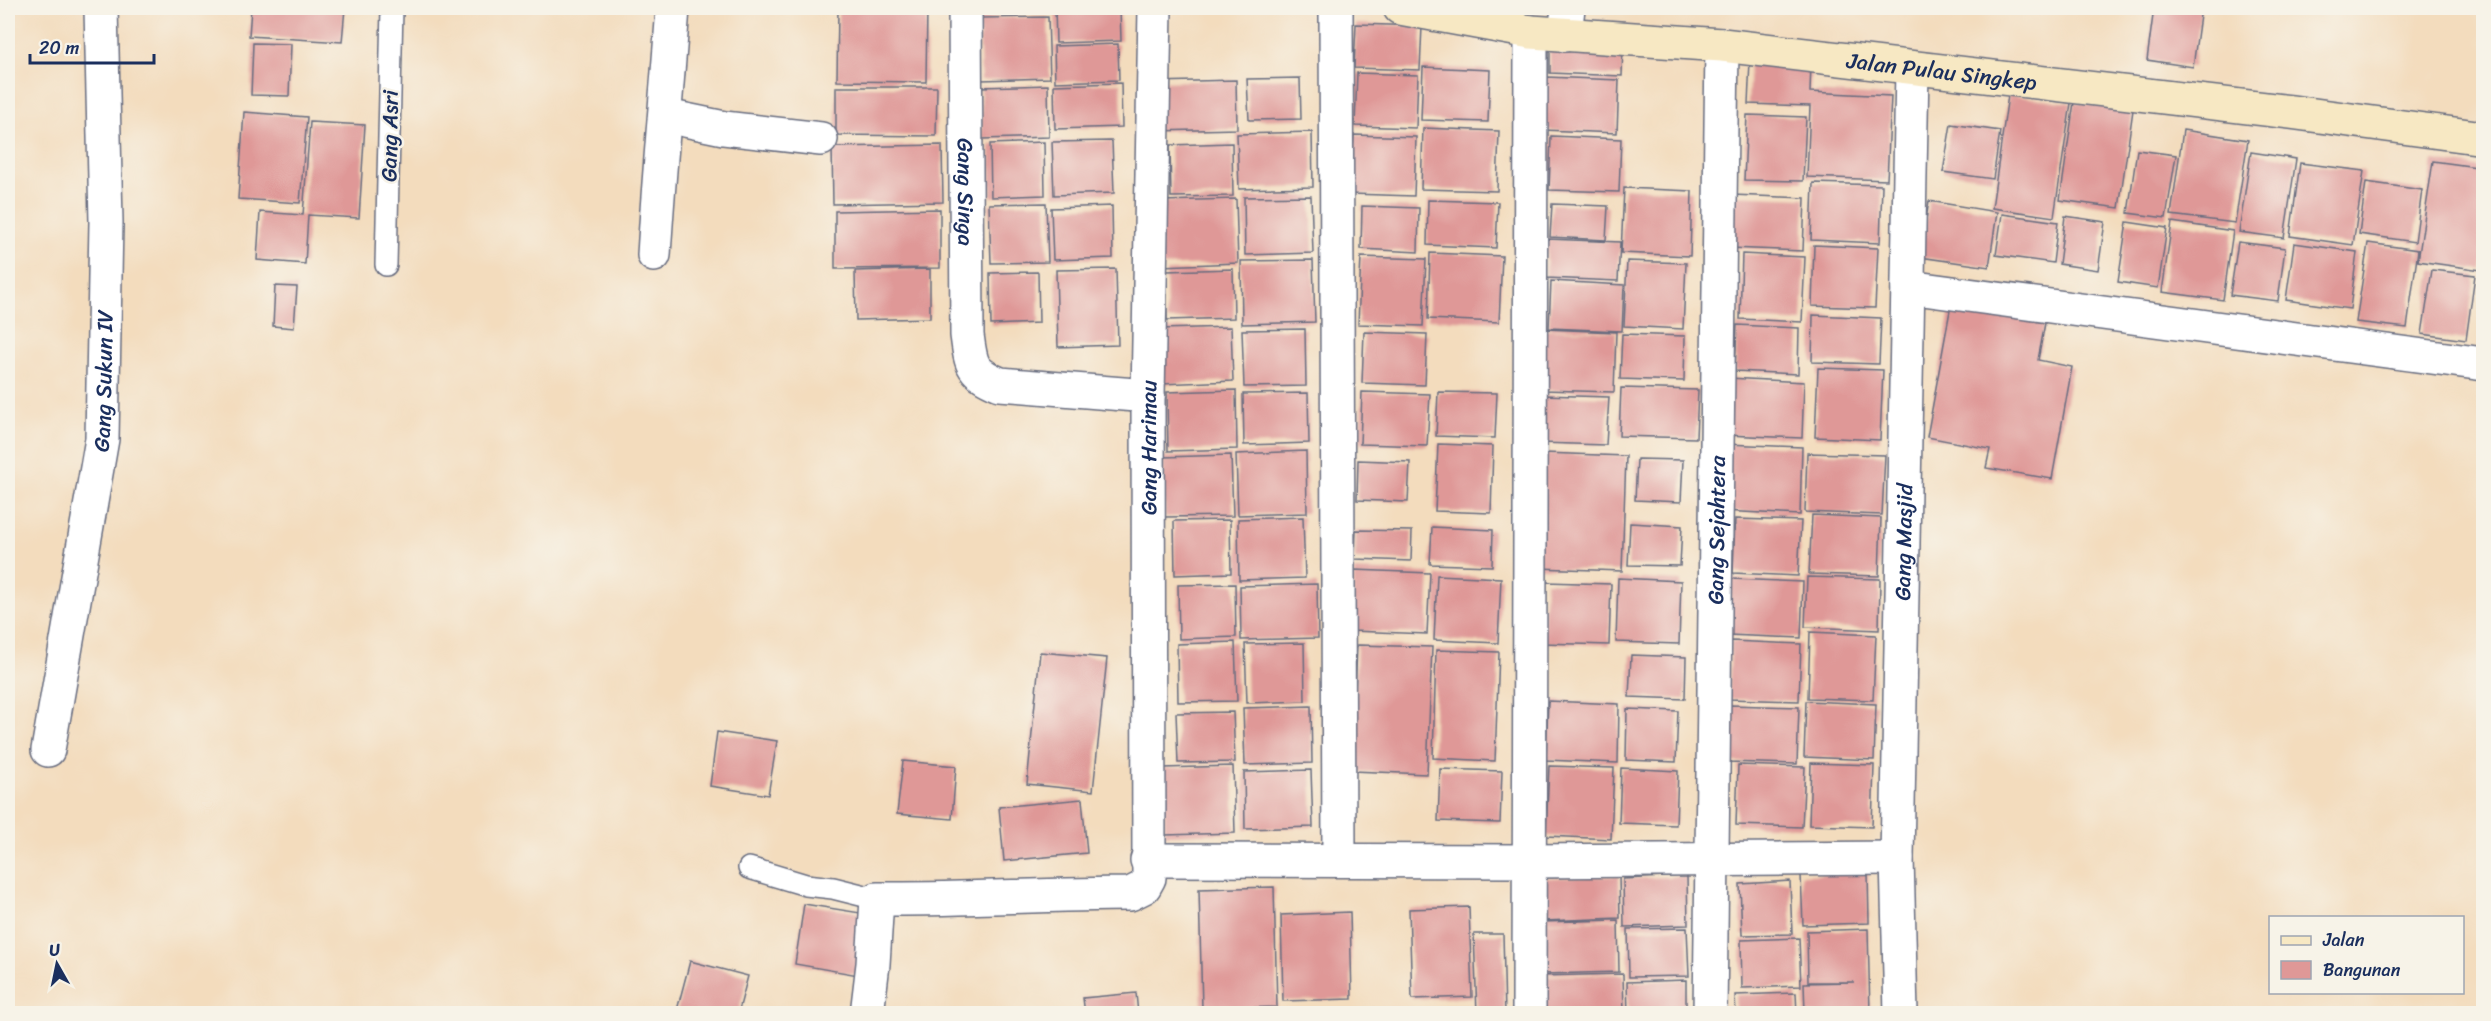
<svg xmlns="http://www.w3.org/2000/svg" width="2491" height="1021" viewBox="0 0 2491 1021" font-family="Sriracha,sans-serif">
<rect width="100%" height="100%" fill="#f7f3e8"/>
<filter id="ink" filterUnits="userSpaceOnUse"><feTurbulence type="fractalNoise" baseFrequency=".0167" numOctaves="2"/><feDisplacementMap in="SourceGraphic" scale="12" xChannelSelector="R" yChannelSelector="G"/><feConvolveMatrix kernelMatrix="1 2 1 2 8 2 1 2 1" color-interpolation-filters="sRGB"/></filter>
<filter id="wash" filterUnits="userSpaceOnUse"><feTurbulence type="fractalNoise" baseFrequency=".008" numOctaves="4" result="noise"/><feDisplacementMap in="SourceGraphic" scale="24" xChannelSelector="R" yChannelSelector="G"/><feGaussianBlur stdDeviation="1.35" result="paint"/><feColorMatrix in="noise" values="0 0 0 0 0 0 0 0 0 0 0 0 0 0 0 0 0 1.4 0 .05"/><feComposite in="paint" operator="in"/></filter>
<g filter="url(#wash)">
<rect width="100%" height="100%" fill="#f3dcbd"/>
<g id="blocks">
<!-- building -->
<path fill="#df9897" d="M251 8H345L342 42 249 36Z
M838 8H927L926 82 837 81Z
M1055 8H1120L1121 41 1056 43Z
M2154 8H2201L2193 67 2147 60Z
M1048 17 1050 78 981 80 979 18Z
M1356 24 1422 26 1420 70 1354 68Z
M1550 38 1623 42 1622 76 1550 73Z
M253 43 291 44 289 96 251 95Z
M1118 44 1119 80 1055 82 1054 46Z
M1750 61 1811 63 1810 92 1891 96 1887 180 1807 177 1810 106 1748 104Z
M1423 67 1490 70 1488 122 1421 120Z
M1357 73 1418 75 1416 128 1355 126Z
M1546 77 1619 80 1617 133 1543 130Z
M1300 78 1301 119 1249 120 1247 79Z
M1236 80 1237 129 1156 131 1154 82Z
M1121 83 1122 127 1055 129 1054 85Z
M1048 85 1049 137 982 139 981 87Z
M836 87H937L936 136 836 135Z
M2008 95 2071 103 2054 217 1992 208Z
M2074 102 2133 110 2119 208 2060 200Z
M244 112 307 117 300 203 238 199Z
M1747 115 1806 117 1803 181 1744 180Z
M310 122 365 125 359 218 308 215 305 264 257 260 260 212 303 215Z
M1951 124 2000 131 1993 179 1943 172Z
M1423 128 1499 131 1497 191 1421 189Z
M2183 130 2248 140 2235 223 2171 215Z
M1312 132 1313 187 1239 189 1237 134Z
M1354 135 1416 137 1414 196 1351 194Z
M1551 136 1621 139 1619 192 1549 190Z
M1112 141 1114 193 1054 195 1052 142Z
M1044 142 1045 195 991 197 990 144Z
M1232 143 1233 196 1171 197 1170 145Z
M942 145 943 202 833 204 832 147Z
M2137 150 2176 155 2166 218 2128 213Z
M2251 152 2296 159 2284 238 2239 232Z
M2433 161 2484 168V256L2481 270 2418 261Z
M2300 163 2364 171 2353 245 2290 236Z
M2366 182 2422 190 2415 242 2359 234Z
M1813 183 1882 185 1880 243 1811 240Z
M1624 188 1692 191 1690 256 1621 253Z
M1732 195 1805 198 1803 251 1730 248Z
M1311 196 1313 253 1245 255 1244 197Z
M1236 199 1238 263 1161 266 1160 201Z
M1428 200 1498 202 1496 248 1427 245Z
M1929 201 1997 212 1989 267 1920 257Z
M1046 203 1048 262 991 263 989 204Z
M1552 204 1608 206 1606 240 1550 237Z
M1112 206 1113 258 1053 260 1051 208Z
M1362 206 1419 208 1418 252 1361 249Z
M940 209V268L835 269V211Z
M2002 214 2058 222 2053 263 1996 255Z
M2065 216 2105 222 2098 270 2059 264Z
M2127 222 2167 228 2158 288 2118 282Z
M2172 222 2233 231 2223 300 2162 292Z
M1547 239 1620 242 1618 281 1546 278Z
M2238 242 2285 248 2278 301 2230 295Z
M2294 243 2357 252 2350 309 2286 300Z
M2368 243 2418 250 2407 328 2356 322Z
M1814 245 1878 248 1875 308 1812 306Z
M1430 253 1502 256 1499 322 1428 319Z
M1742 254 1805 257 1802 322 1740 319Z
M1361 257 1426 259 1423 326 1358 324Z
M1313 260 1315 322 1242 324 1241 261Z
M1627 261 1686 263 1683 329 1624 326Z
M930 269V318L856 320 855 271Z
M1116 269 1118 345 1058 347 1056 270Z
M1233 269 1234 318 1167 320 1166 271Z
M2432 270 2475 275 2466 340 2422 334Z
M1038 272 1039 323 991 325 990 273Z
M1551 281 1624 285 1622 331 1549 328Z
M275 286 297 287 294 328 273 326Z
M1951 305 2045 323 2038 360 2072 367 2052 479 1986 468 1990 449 1927 437Z
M1813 315 1881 318 1879 364 1812 362Z
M1737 325 1799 328 1798 374 1735 371Z
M1231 327 1233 381 1161 384 1160 329Z
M1305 329 1306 386 1244 387 1242 330Z
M1544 329 1616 332 1614 392 1542 390Z
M1364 332 1427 334 1425 385 1362 383Z
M1622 334 1685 336 1684 381 1620 379Z
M1818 368 1883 370 1880 440 1815 437Z
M1728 378 1804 382 1802 438 1726 435Z
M1621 388 1698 390 1696 438 1619 436Z
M1236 390 1237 449 1168 451 1167 392Z
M1362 392 1430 394 1427 446 1360 444Z
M1438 392 1497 393 1495 438 1436 436Z
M1308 393 1309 443 1244 445 1243 394Z
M1542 395 1609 397 1606 445 1540 443Z
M1438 444 1493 446 1491 513 1435 511Z
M1725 444 1802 447 1800 515 1722 511Z
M1306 451 1307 513 1238 515 1236 454Z
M1543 453 1626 456 1622 571 1538 568Z
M1807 453 1885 455 1882 515 1805 512Z
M1231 455 1233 516 1165 517 1163 457Z
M1637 459 1683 460 1681 502 1635 500Z
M1358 460 1410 462 1408 502 1357 500Z
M1812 515 1881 518 1879 576 1809 574Z
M1303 517 1305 578 1239 580 1238 519Z
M1735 519 1801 521 1798 576 1733 573Z
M1230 520 1231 573 1175 575 1174 521Z
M1630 523 1682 526 1680 566 1628 565Z
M1432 527 1493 530 1492 566 1430 564Z
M1356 530 1412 531 1411 561 1355 559Z
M1354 570 1430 573 1427 634 1352 631Z
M1437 575 1501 578 1498 643 1434 640Z
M1807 577 1880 579 1879 630 1805 627Z
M1618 578 1681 581 1679 644 1616 642Z
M1731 579 1803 582 1801 638 1728 635Z
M1546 582 1611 584 1609 645 1543 643Z
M1235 584 1236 637 1179 639 1178 585Z
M1317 584 1318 638 1241 640 1240 586Z
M1810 632 1876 635 1873 700 1808 698Z
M1731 641 1801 644 1799 701 1729 699Z
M1235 642 1237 701 1178 702 1177 644Z
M1304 643 1305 701 1247 703 1245 644Z
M1357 645 1432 647 1427 774 1352 771Z
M1436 650 1499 652 1495 761 1433 758Z
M1040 652 1107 658 1093 791 1027 784Z
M1631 655 1686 657 1685 699 1629 697Z
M1548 701 1619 704 1618 763 1546 760Z
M1806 701 1876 704 1874 760 1804 757Z
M1729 705 1799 707 1797 764 1727 762Z
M1311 706 1312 763 1245 765 1243 708Z
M1627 709 1678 711 1676 762 1626 760Z
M1233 712 1235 762 1178 763 1176 713Z
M717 732 777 741 768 795 710 786Z
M903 761 956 766 952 819 897 814Z
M1811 763 1874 765 1872 827 1809 825Z
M1738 765 1805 767 1802 827 1736 825Z
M1233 766 1235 833 1165 835 1163 768Z
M1549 766 1614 768 1611 839 1546 836Z
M1621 768 1678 771 1676 825 1619 823Z
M1440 769 1502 771 1500 823 1438 821Z
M1311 770 1313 827 1245 829 1244 772Z
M1082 799 1087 853 1004 861 999 807Z
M1868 873 1869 923 1803 925 1801 875Z
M1619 876 1620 918 1543 921 1542 878Z
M1687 876 1688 925 1624 927 1623 879Z
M1790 881 1792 934 1742 935 1740 884Z
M1274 887 1277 1007 1202 1009 1199 889Z
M804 904 867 914 858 975 795 964Z
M1469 907 1472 997 1412 999 1409 909Z
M1350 912 1352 999 1283 1001 1281 915Z
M1618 920 1619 972 1543 974 1542 922Z
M1687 928 1689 976 1629 977 1628 929Z
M1868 929 1870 1014H1805L1804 983 1854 982H1808L1807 931Z
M1474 934H1503L1505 1014H1477Z
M1799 938 1801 986 1742 988 1741 940Z
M690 961 748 976 738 1014H676Z
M1623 974 1624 1014H1540L1539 976Z
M1686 980V1014H1628L1627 982Z
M1136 993 1138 1014H1085L1083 998Z
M1796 993 1797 1014H1736L1735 995Z"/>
</g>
</g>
<g filter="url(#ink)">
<use href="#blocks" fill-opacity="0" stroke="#676c7f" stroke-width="1.5"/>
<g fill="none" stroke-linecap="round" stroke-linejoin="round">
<defs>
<path id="lane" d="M386 265 392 8
M749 868 806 885 833 888 877 899"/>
<g id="street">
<path id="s1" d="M965 8 967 335C971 365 971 372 1000 384L1148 396"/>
<path d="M1336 8 1339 860"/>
<path d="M1565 35 1568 8"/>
<path d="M666 116 724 128 821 139"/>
<path d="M654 255C659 172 667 90 673 8"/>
<path d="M1908 287 2484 364"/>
<path id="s2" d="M48 750 102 439 106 222 101 8"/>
<path d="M1147 860 1528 861 1897 858"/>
<path id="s3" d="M867 1014 873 964 877 899C961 900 1045 894 1130 894L1144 887 1149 878 1148 396 1155 8"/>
<path d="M1529 1014 1531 32"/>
<path id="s4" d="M1710 1014 1722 45"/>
<path id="s5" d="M1901 1014 1897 858 1912 69"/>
</g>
<g id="secondary">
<path id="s6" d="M1400 8 1531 32 1722 45 2291 112 2484 138"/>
</g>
</defs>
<!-- lane casing -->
<use href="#lane" stroke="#676c7f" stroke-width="24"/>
<!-- street casing -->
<use href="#street" stroke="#676c7f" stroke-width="36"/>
<!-- secondary casing -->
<use href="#secondary" stroke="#676c7f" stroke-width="36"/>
<!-- lane -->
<use href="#lane" stroke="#fff" stroke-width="21"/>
<!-- street -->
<use href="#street" stroke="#fff" stroke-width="33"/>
<!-- secondary -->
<use href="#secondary" stroke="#f7e8c3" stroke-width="33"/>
</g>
</g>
<g text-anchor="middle" stroke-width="5" stroke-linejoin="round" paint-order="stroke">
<!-- street labels -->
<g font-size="22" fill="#1b2f5e" stroke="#f7f3e8">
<text dy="8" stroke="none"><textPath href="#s6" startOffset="546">Jalan Pulau Singkep</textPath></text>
<text transform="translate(389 136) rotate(-89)" y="8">Gang Asri</text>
<text dy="8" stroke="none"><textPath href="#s1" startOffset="184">Gang Singa</textPath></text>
<text dy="8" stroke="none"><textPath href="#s2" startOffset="374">Gang Sukun IV</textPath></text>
<text dy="8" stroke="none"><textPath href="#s3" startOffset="825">Gang Harimau</textPath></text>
<text dy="8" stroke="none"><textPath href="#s4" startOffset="484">Gang Sejahtera</textPath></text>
<text dy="8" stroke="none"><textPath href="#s5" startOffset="472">Gang Masjid</textPath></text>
</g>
</g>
<!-- margin -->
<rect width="2491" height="1021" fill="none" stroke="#f7f3e8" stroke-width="30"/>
<!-- legend -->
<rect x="2269" y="916" width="195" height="78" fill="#f7f3e8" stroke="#9fa5b1" stroke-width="1.5"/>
<rect x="2281" y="936" width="30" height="9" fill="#f7e8c3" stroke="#9fa5b1" stroke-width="1.5"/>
<text x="2323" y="946" font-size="18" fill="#1b2f5e">Jalan</text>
<rect x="2281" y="961" width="30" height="18" fill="#df9897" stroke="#9fa5b1" stroke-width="1.5"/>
<text x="2323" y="976" font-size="18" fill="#1b2f5e">Bangunan</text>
<!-- north arrow -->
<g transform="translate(57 964) rotate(351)" stroke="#f7f3e8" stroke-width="4.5" paint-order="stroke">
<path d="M0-4.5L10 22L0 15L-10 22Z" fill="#1b2f5e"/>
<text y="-9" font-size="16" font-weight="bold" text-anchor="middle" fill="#1b2f5e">U</text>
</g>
<!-- scale -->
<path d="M30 54v9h124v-9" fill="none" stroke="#1b2f5e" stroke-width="3"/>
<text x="39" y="54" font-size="18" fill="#1b2f5e" stroke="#f7f3e8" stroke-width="4.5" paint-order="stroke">20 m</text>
</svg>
